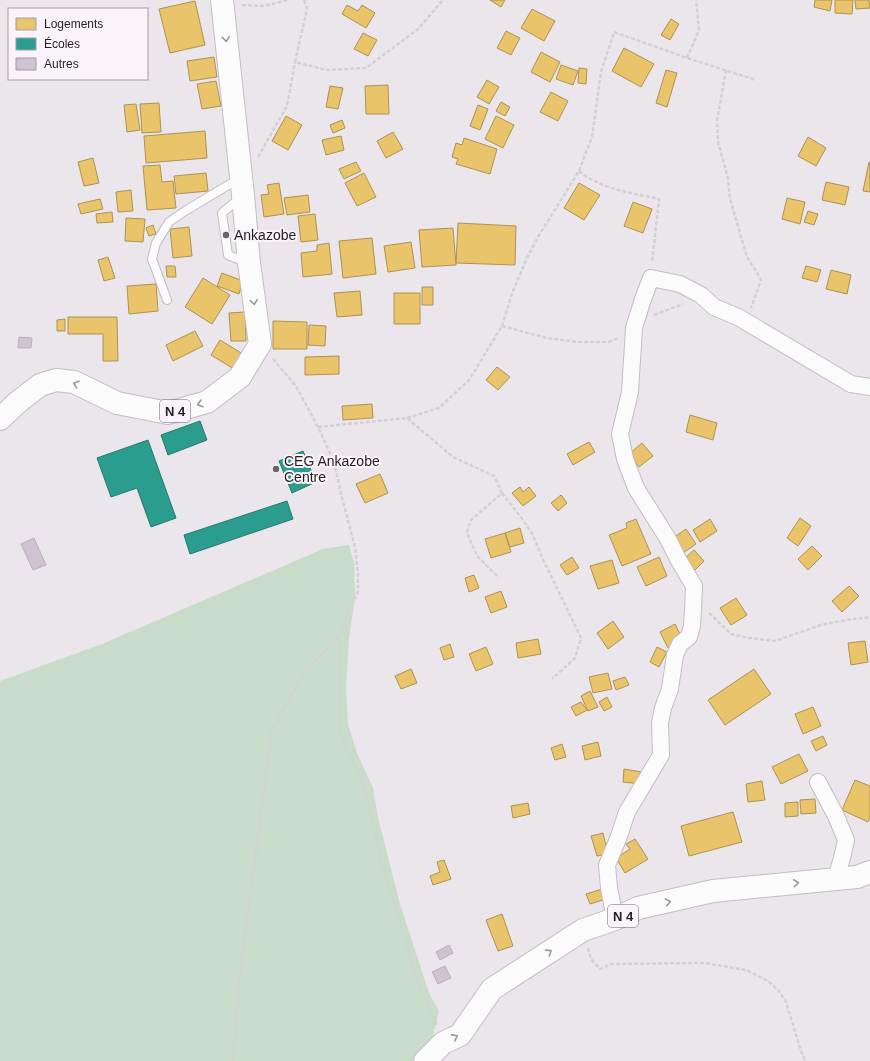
<svg xmlns="http://www.w3.org/2000/svg" width="870" height="1061" viewBox="0 0 870 1061" font-family="Helvetica,sans-serif">
<rect width="100%" height="100%" fill="#ebe6eb"/>
<!-- green -->
<path fill="#c8dcc9" d="M349 545 354 563 355 597 349 639 346 688 348 724 357 753 373 788 378 818 400 904 429 993 439 1011 428 1055 418 1061H0V681L102 644 323 549Z"/>
<!-- homes -->
<path fill="#e9c46a" stroke="#ad9254" d="M490 0H505L501 7Z
M815 0H832L830 11 814 7Z
M835 0H853L852 14 835 13Z
M855 0H869L870 8 856 9Z
M195 1 205 45 170 53 159 9Z
M347 5 358 11 362 5 375 13 366 28 342 14Z
M532 9 555 21 544 41 521 28Z
M671 19 679 24 670 40 661 35Z
M506 31 520 38 511 55 497 48Z
M363 33 377 40 368 56 354 49Z
M624 48 654 64 641 87 612 71Z
M541 52 560 62 550 82 531 72Z
M214 57 217 77 190 81 187 61Z
M561 65 578 71 573 85 556 79Z
M579 68 587 69 586 84 578 83Z
M666 70 677 73 667 107 656 103Z
M487 80 499 87 489 104 477 97Z
M216 81 221 106 202 109 197 84Z
M388 85 389 114H366L365 86Z
M330 86 343 88 338 109 326 107Z
M551 92 568 101 558 121 540 112Z
M501 102 510 107 505 116 496 111Z
M159 103 161 132 142 133 140 104Z
M136 104 140 130 127 132 124 105Z
M478 105 488 109 480 130 470 126Z
M286 116 302 125 288 150 272 141Z
M496 116 514 125 503 148 485 139Z
M342 120 345 128 333 133 330 125Z
M205 131 207 158 146 163 144 136Z
M393 132 403 149 386 158 377 141Z
M341 136 344 150 326 155 322 140Z
M808 137 826 148 816 166 798 156Z
M464 138 497 149 490 174 456 164 458 159 452 157 456 143 462 145Z
M93 158 99 183 84 186 78 162Z
M356 162 361 171 344 179 339 169Z
M869 162H870V192L863 191Z
M160 165 162 182 173 181 176 208 147 210 143 166Z
M206 173 208 191 176 194 174 176Z
M364 173 376 197 357 206 345 183Z
M826 182 849 187 845 205 822 200Z
M279 183 284 214 264 217 261 195 269 194 267 185Z
M579 183 600 195 584 220 564 208Z
M131 190 133 211 118 212 116 192Z
M308 195 310 212 287 215 284 198Z
M787 198 805 202 800 224 782 219Z
M100 199 103 209 81 214 78 204Z
M633 202 652 209 643 233 624 226Z
M808 211 818 214 814 225 804 222Z
M112 212 113 222 97 223 96 214Z
M315 214 318 240 301 242 298 216Z
M126 218 145 219 143 242 125 241Z
M458 223 516 226 515 265 456 263Z
M153 225 156 234 149 236 146 228Z
M189 227 192 256 173 258 170 229Z
M453 228 456 265 422 267 419 230Z
M372 238 376 274 343 278 339 241Z
M411 242 415 268 388 272 384 246Z
M329 243 332 274 303 277 301 253 317 251V245Z
M108 257 115 278 104 281 98 260Z
M166 266H175L176 277H167Z
M806 266 821 270 817 282 802 278Z
M831 270 851 275 847 294 826 289Z
M222 273 243 281 239 294 217 286Z
M203 278 230 295 212 324 185 307Z
M156 284 158 311 129 314 127 286Z
M422 287H433V305H422Z
M360 291 362 315 337 317 334 293Z
M394 293H420V324H394Z
M245 312 246 341H231L229 313Z
M68 317H117L118 361H103V334H68Z
M65 319V331H57V320Z
M273 321 307 322V349H273Z
M309 325 326 326 325 346 308 345Z
M195 331 203 346 173 361 166 345Z
M220 340 243 354 234 369 211 355Z
M339 356V374L305 375V357Z
M497 367 510 377 498 390 486 380Z
M372 404 373 418 343 420 342 406Z
M690 415 717 423 713 440 686 432Z
M589 442 595 452 573 465 567 454Z
M642 443 653 456 639 467 629 454Z
M380 474 388 493 365 503 356 484Z
M520 487 523 492 529 487 536 496 523 506 512 493Z
M561 495 567 503 558 511 551 503Z
M800 518 811 526 798 546 787 538Z
M636 519 651 554 622 566 609 535 627 528 626 523Z
M710 519 717 531 700 542 693 530Z
M520 528 524 543 510 547 505 533Z
M686 529 696 544 683 553 673 538Z
M505 533 511 552 491 558 485 539Z
M812 546 822 556 808 570 798 559Z
M694 550 704 561 695 570 684 559Z
M572 557 579 568 567 575 560 565Z
M659 557 667 576 646 586 637 567Z
M612 560 619 583 598 589 590 566Z
M474 575 479 588 469 592 465 578Z
M849 586 859 596 842 612 832 601Z
M501 591 507 607 491 613 485 597Z
M736 598 747 615 731 625 720 608Z
M613 621 624 637 608 649 597 633Z
M675 624 683 640 668 648 660 632Z
M538 639 541 654 518 658 516 643Z
M865 641 868 662 851 665 848 643Z
M450 644 454 657 444 660 440 648Z
M486 647 493 664 476 671 469 654Z
M657 647 667 652 659 667 650 662Z
M411 669 417 683 401 689 395 676Z
M754 669 771 694 725 725 708 700Z
M608 673 612 689 593 693 589 677Z
M625 677 629 685 616 690 613 681Z
M590 691 598 707 588 711 581 696Z
M607 697 612 707 604 711 599 702Z
M581 702 587 710 576 716 571 707Z
M813 707 821 726 803 734 795 714Z
M823 736 827 745 816 751 811 741Z
M598 742 601 756 585 760 582 746Z
M562 744 566 757 555 760 551 748Z
M799 754 808 771 781 784 772 767Z
M624 769 642 772 641 784 623 782Z
M855 780 870 786V817L868 822 842 810Z
M762 781 765 800 748 802 746 784Z
M815 799 816 813 801 814 800 800Z
M798 802V816L785 817V803Z
M528 803 530 814 513 818 511 806Z
M733 812 742 842 689 856 681 826Z
M603 833 608 854 597 856 591 836Z
M635 839 648 859 625 873 616 858 630 849 626 844Z
M444 860 451 879 433 885 430 876 440 872 437 862Z
M602 889 606 899 590 904 586 894Z
M502 914 513 946 498 951 486 920Z"/>
<!-- schools -->
<path fill="#2a9d8f" stroke="#28776e" d="M200 421 207 440 168 455 161 435Z
M148 440 176 518 151 527 137 488 111 497 97 458Z
M303 451 316 482 292 493 279 461Z
M287 501 293 519 190 554 184 535Z"/>
<!-- building -->
<path fill="#cec3ce" stroke="#b6b2b6" d="M19 337 32 338 31 348H18Z
M34 538 46 565 33 570 21 544Z
M449 945 453 953 440 960 436 952Z
M445 966 451 978 438 984 432 972Z"/>
<g fill="none" stroke-linecap="round" stroke-linejoin="round">
<defs>
<path id="service" d="M241 197 222 213 228 255 248 263
M167 300 152 259 156 243 169 222 185 211 240 178"/>
<path id="minor" d="M818 782 836 816 846 840 843 854 836 879
M615 919 609 888 607 865 618 839 627 812 661 755 660 723 663 708 670 689 675 655 680 644 689 637 692 626 693 610 694 586 678 559 668 539 636 488 625 459 620 434 630 392 634 328 643 299 651 278 680 284 701 295 714 307 738 317 851 384 870 387"/>
<path id="primary" d="M0 419 18 402 40 385 56 380 74 382 117 403 168 413 207 402 240 377 260 344 249 263 243 195 222 0
M425 1061 443 1043 460 1035 492 989 583 930 615 919 638 908 713 891 857 877 870 872"/>
</defs>
<!-- service casing -->
<use href="#service" stroke="#c1bdc0" stroke-width="10"/>
<!-- minor casing -->
<use href="#minor" stroke="#c1bdc0" stroke-width="18"/>
<!-- primary casing -->
<use href="#primary" stroke="#c1bdc0" stroke-width="24"/>
<!-- path -->
<path stroke="#d2d1d2" stroke-width="2.5" stroke-dasharray="4 2" stroke-linecap="butt" d="M304 0 307 9 295 62 326 70 366 68 418 29 443 0
M242 5 264 6 288 0
M687 58 699 30 696 0
M726 70 717 120 718 142 728 178 730 199 747 257 756 271 761 280 751 308
M258 157 287 106 295 62
M579 171C600 189 632 193 659 199L652 263
M654 315 683 304
M502 326 547 338 577 342H609L618 338
M273 359 296 386 318 427 334 462 343 502 355 547 358 574V591L339 636 340 729 348 752 363 782 382 866 419 983 437 1026
M407 418 439 408 469 380 502 326 513 291 527 258 538 237 579 171 592 137 601 72 614 32 687 58 756 80
M318 427 407 418 453 457 494 476 502 493 470 521 467 533 477 556 499 578
M502 493 520 516 533 535 540 553 581 638 575 658 552 679
M709 613 731 634 749 638 775 641 821 625 846 620 870 617
M588 948 591 959 600 969 611 964 705 963 746 970 768 981 779 991 786 1002 801 1051 805 1061
M233 1061 240 973 272 729 305 672 339 636"/>
<!-- service -->
<use href="#service" stroke="#fcfbfc" stroke-width="8"/>
<!-- minor -->
<use href="#minor" stroke="#fcfbfc" stroke-width="16"/>
<!-- primary -->
<use href="#primary" stroke="#fcfbfc" stroke-width="22"/>
</g>
<!-- one-way arrows -->
<defs><path id="oneway-chevron" d="M-2-3.5L2.5 0L-2 3.5" fill="none" stroke-width="1.6" stroke-linecap="round" stroke-linejoin="round"/></defs>
<g stroke="#9a9899">
<use href="#oneway-chevron" transform="translate(226 39) rotate(84)"/>
<use href="#oneway-chevron" transform="translate(254 302) rotate(82)"/>
<use href="#oneway-chevron" transform="translate(76 384) rotate(-161)"/>
<use href="#oneway-chevron" transform="translate(200 404) rotate(164)"/>
<use href="#oneway-chevron" transform="translate(796 883) rotate(-6)"/>
<use href="#oneway-chevron" transform="translate(668 902) rotate(-13)"/>
<use href="#oneway-chevron" transform="translate(549 952) rotate(-33)"/>
<use href="#oneway-chevron" transform="translate(455 1037) rotate(-28)"/>
</g>
<!-- markers -->
<g fill="#686568" stroke="#faf3f9" stroke-width="1.5">
<circle cx="226" cy="235" r="4"/>
<circle cx="276" cy="469" r="4"/>
</g>
<g text-anchor="middle" stroke-width="4" stroke-linejoin="round" paint-order="stroke">
<!-- shield labels -->
<g fill="#faf3f9" stroke="#635f62" stroke-width="1">
<rect x="160" y="400" width="30" height="22" rx="3"/>
<rect x="608" y="905" width="30" height="22" rx="3"/>
</g>
<g font-size="13" font-weight="bold" fill="#221f21">
<text x="175" y="416">N 4</text>
<text x="623" y="921">N 4</text>
</g>
<!-- poi labels -->
<g font-size="14" fill="#221f21" stroke="#faf3f9" text-anchor="start">
<text x="234" y="240">Ankazobe</text>
<text x="284" y="466">CEG Ankazobe<tspan x="284" dy="16">Centre</tspan></text>
</g>
</g>
<!-- legend -->
<rect x="8" y="8" width="140" height="72" fill="#faf3f9" stroke="#a49ea3"/>
<rect x="16" y="18" width="20" height="12" fill="#e9c46a" stroke="#a49ea3"/>
<text x="44" y="28" font-size="12" fill="#221f21">Logements</text>
<rect x="16" y="38" width="20" height="12" fill="#2a9d8f" stroke="#a49ea3"/>
<text x="44" y="48" font-size="12" fill="#221f21">Écoles</text>
<rect x="16" y="58" width="20" height="12" fill="#cec3ce" stroke="#a49ea3"/>
<text x="44" y="68" font-size="12" fill="#221f21">Autres</text>
</svg>
